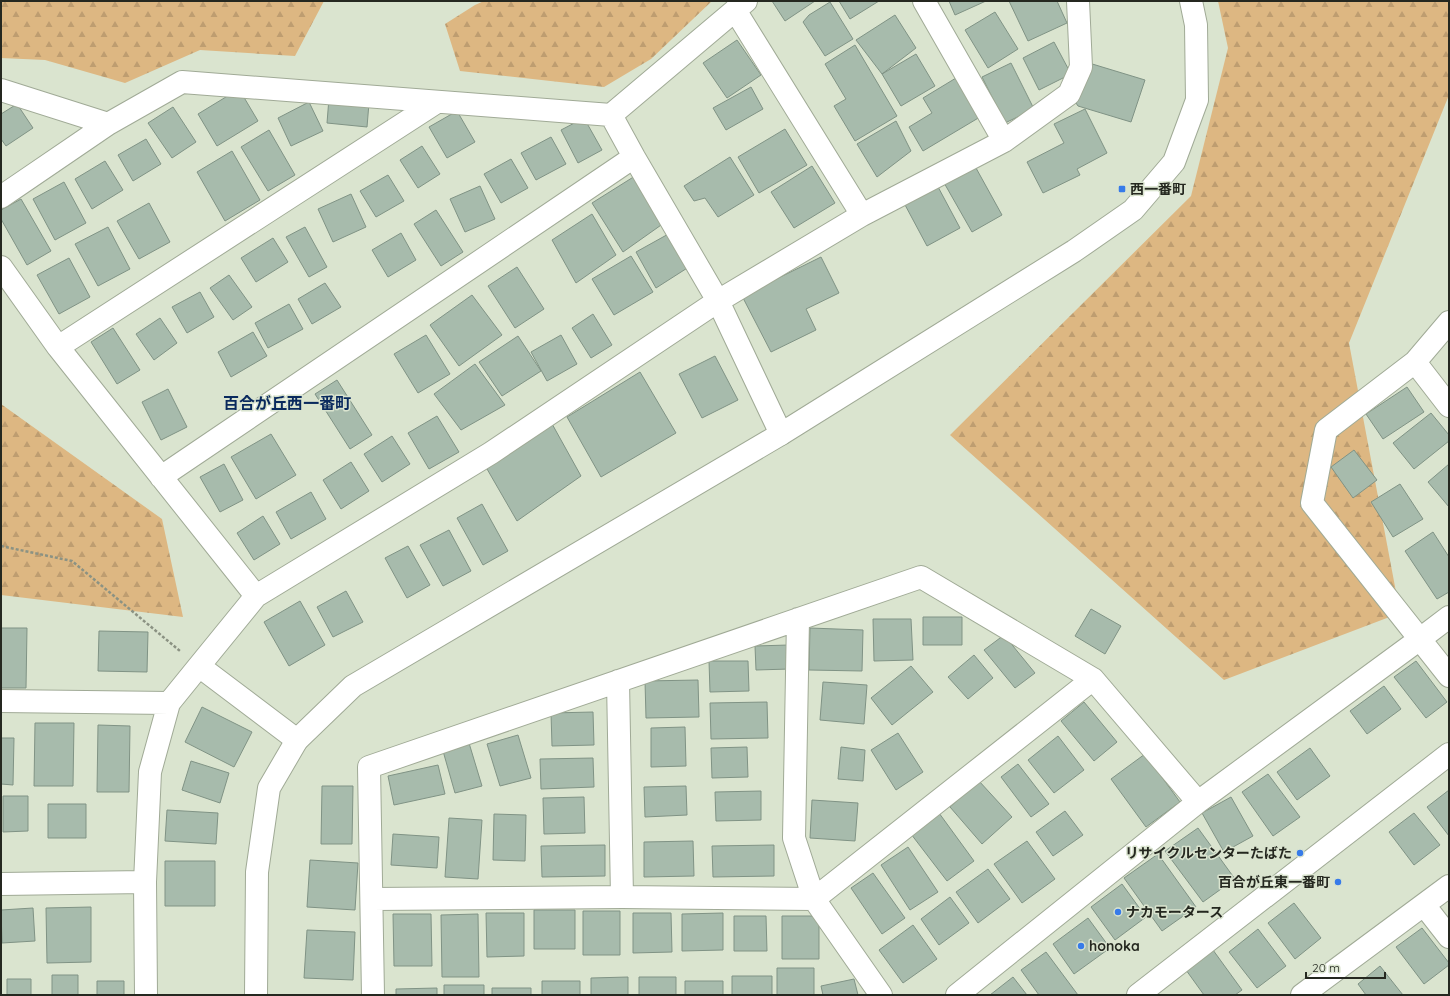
<svg xmlns="http://www.w3.org/2000/svg" width="1450" height="996" viewBox="0 0 1450 996" font-family="Quicksand,'Noto Sans JP',sans-serif">
<defs>
<pattern id="forest-firs" width="22" height="20" patternUnits="userSpaceOnUse"><rect width="22" height="20" fill="#ddb782"/><path d="M5 1l3.5 6h-7zM16 11l3.5 6h-7z" fill="#be9d70"/></pattern>
</defs>
<rect width="100%" height="100%" fill="#dae4cf"/>
<!-- forest -->
<path fill="url(#forest-firs)" d="M1 1H324L295 56 200 50 125 83 45 60 1 58Z
M484 1H712L651 59 604 87 460 71 445 24 475 5Z
M1218 1H1449V95L1349 343 1400 613 1224 680 950 435 1191 196 1228 48Z
M1 404 162 519 183 617 1 595Z"/>
<!-- building -->
<path fill="#a7bbac" stroke="#809385" d="M772 1H815L785 21Z
M839 1H879L850 19Z
M949 1H986L955 15Z
M1009 1H1057L1067 23 1028 41Z
M830 2 853 39 825 56 803 22 809 15Z
M995 12 1018 49 988 68 965 30Z
M895 15 916 48 882 74 856 40Z
M737 40 761 75 727 98 703 63Z
M1054 42 1071 74 1039 90 1023 58Z
M855 45 897 116 855 141 834 106 846 99 825 64Z
M916 54 935 86 901 106 882 74Z
M1011 63 1034 109 1005 123 982 77Z
M1089 63 1145 80 1131 122 1078 106 1076 103Z
M956 78 980 117 923 151 909 127 932 113 923 98Z
M751 87 763 109 726 130 713 108Z
M239 89 258 121 217 146 198 114Z
M329 98 369 103 367 127 327 123Z
M309 102 323 131 291 146 278 118Z
M17 104 33 128 6 146 1 139V114Z
M173 107 196 142 172 158 148 123Z
M1085 109 1107 153 1077 169 1080 175 1043 193 1027 162 1064 143 1054 124Z
M457 111 475 142 447 158 429 127Z
M584 118 602 150 578 163 561 130Z
M896 121 911 151 877 177 857 144Z
M785 129 807 165 759 193 738 157Z
M269 130 295 175 268 191 241 147Z
M551 137 566 164 536 180 521 153Z
M146 139 161 164 133 181 118 155Z
M422 146 440 174 418 188 400 160Z
M232 151 260 200 225 221 197 172Z
M730 157 754 195 718 217 705 198 694 201 684 186Z
M511 159 528 188 501 203 484 174Z
M105 161 123 190 92 209 75 179Z
M812 166 835 203 794 228 771 192Z
M976 168 1002 215 972 232 943 181Z
M388 175 404 201 376 217 360 191Z
M635 176 664 223 623 252 592 203Z
M64 182 86 223 55 240 33 199Z
M937 185 960 228 927 246 904 203Z
M480 186 495 219 465 232 450 199Z
M351 194 366 227 333 242 318 209Z
M21 199 51 251 27 265 1 219V210Z
M149 203 170 242 139 259 117 221Z
M436 210 463 252 441 266 414 224Z
M592 214 616 255 576 283 552 240Z
M108 227 130 269 98 286 75 244Z
M305 227 327 267 309 277 286 237Z
M672 232 692 265 656 288 636 252Z
M401 233 416 260 388 277 372 250Z
M273 238 288 262 256 282 241 258Z
M631 256 653 292 614 315 592 279Z
M821 257 839 293 806 309 816 330 771 352 742 296Z
M69 258 90 297 59 314 37 275Z
M517 267 544 309 515 328 488 286Z
M229 275 252 307 233 320 210 288Z
M325 283 341 307 312 324 298 299Z
M200 292 214 317 187 333 172 307Z
M472 295 502 335 459 366 430 325Z
M289 304 303 329 268 348 255 323Z
M593 314 612 345 591 358 572 328Z
M160 318 177 343 154 360 136 334Z
M113 328 140 370 117 384 91 342Z
M253 332 267 356 231 377 218 352Z
M426 335 450 374 418 393 394 354Z
M561 335 577 364 547 381 531 352Z
M518 336 541 371 502 396 479 362Z
M715 356 738 400 702 418 679 374Z
M475 364 505 405 461 430 434 394Z
M640 372 676 433 601 477 567 417Z
M337 380 372 435 350 449 315 394Z
M1407 387 1424 412 1383 439 1366 414Z
M168 389 187 427 161 440 142 402Z
M1431 413 1449 435V441L1414 469 1393 443Z
M437 416 459 452 429 469 408 433Z
M551 422 581 476 517 521 483 462Z
M271 434 296 475 256 499 231 457Z
M392 436 410 464 382 482 364 454Z
M1354 450 1377 480 1353 498 1331 467Z
M351 462 369 491 341 509 323 480Z
M224 464 243 500 220 512 200 477Z
M1449 464V507L1428 482Z
M1400 484 1423 519 1393 537 1371 502Z
M311 492 326 519 291 539 276 512Z
M482 504 508 551 483 565 457 518Z
M263 516 280 544 254 560 237 533Z
M449 530 471 571 443 586 420 545Z
M1433 532 1449 557V592L1437 599 1405 551Z
M408 546 430 585 407 598 385 558Z
M346 591 363 622 333 637 317 607Z
M300 601 325 645 289 666 264 622Z
M1091 609 1121 626 1105 654 1075 636Z
M923 617H962V645H923Z
M873 619H911L913 660 874 661Z
M1 628H27L26 688H1Z
M810 628 863 630 862 671 809 670Z
M99 631 148 632 147 672 98 671Z
M1004 635 1035 673 1015 688 984 650Z
M789 645 790 669 756 670 755 646Z
M974 655 993 678 968 699 948 677Z
M709 661H748L749 691 710 692Z
M1416 661 1447 702 1426 718 1394 677Z
M911 666 933 692 892 725 871 698Z
M698 680 699 717 646 718 645 681Z
M823 682 867 685 864 724 820 720Z
M1384 686 1401 709 1367 734 1350 711Z
M767 702 768 738 711 739 710 703Z
M1084 702 1117 742 1094 761 1061 721Z
M202 707 252 732 234 767 185 742Z
M593 712 594 745 552 746 551 713Z
M35 723H74L73 786H34Z
M98 725 130 726 129 792H97Z
M685 727 686 766 651 767V728Z
M898 733 923 772 896 790 871 750Z
M518 735 531 778 500 786 487 744Z
M1058 736 1084 770 1054 793 1028 760Z
M1 738H14L13 785 1 784Z
M469 743 482 786 455 793 443 751Z
M747 747 748 777 712 778 711 748Z
M841 747 865 750 863 781 838 779Z
M1310 748 1330 776 1297 800 1277 772Z
M1145 754 1180 802 1146 827 1111 779Z
M593 758 594 787 541 789 540 759Z
M191 761 229 773 220 803 182 790Z
M1018 764 1049 804 1031 817 1001 777Z
M438 765 445 794 394 805 388 776Z
M1268 774 1300 817 1273 836 1242 792Z
M979 781 1012 817 982 844 950 807Z
M322 786H353L352 844H321Z
M686 786 687 815 645 817 644 787Z
M1449 790V836L1427 807Z
M761 791V820L716 821 715 792Z
M3 796H28V831L3 832Z
M584 797 585 833 544 834 543 798Z
M1231 797 1253 836 1224 852 1202 813Z
M812 800 858 803 855 841 810 838Z
M48 804H86V838H48Z
M167 810 218 813 216 844 165 841Z
M1065 811 1083 835 1053 856 1036 832Z
M939 813 974 861 947 881 911 834Z
M1414 813 1440 845 1414 865 1389 832Z
M494 814 526 815 525 861 493 860Z
M449 818 482 820 478 879 445 877Z
M1198 828 1235 879 1203 902 1165 851Z
M393 834 439 837 437 868 391 865Z
M693 841 694 876 644 877V842Z
M1027 841 1055 879 1022 903 994 864Z
M605 845V876L542 877 541 846Z
M774 845V876L713 877 712 846Z
M908 847 938 892 910 910 881 865Z
M1158 854 1196 907 1162 931 1124 878Z
M310 860 358 863 355 910 307 907Z
M165 861H215V906H165Z
M988 869 1010 899 978 923 956 892Z
M873 873 905 918 882 934 851 888Z
M1122 884 1146 917 1115 940 1091 907Z
M950 897 969 923 939 945 921 919Z
M1294 903 1321 938 1295 959 1268 923Z
M91 907V962L47 963 46 908Z
M33 908 35 941 2 943 1 910Z
M534 910H575V949H534Z
M583 911H620V955H583Z
M486 913H524V956L487 957Z
M633 913H671L672 952 633 953Z
M723 913V950L682 951V914Z
M393 914H431L432 966H394Z
M478 914 479 977H442L441 915Z
M734 916H766L767 951H734Z
M782 916H819V959H782Z
M1088 918 1110 948 1074 974 1053 944Z
M913 925 937 959 903 983 879 950Z
M1422 928 1449 963V965L1424 984 1396 947Z
M1258 929 1286 966 1257 988 1229 952Z
M307 930 355 932 353 980 304 978Z
M1213 950 1242 990 1235 995H1204L1186 970Z
M1046 952 1078 995H1039L1021 970Z
M1380 966 1403 995H1366L1358 984Z
M777 968H814V995H777Z
M52 975H78V995H52Z
M732 976H772V995H732Z
M628 977V995H591V978Z
M639 977H676V995H639Z
M1013 977 1027 995H990Z
M7 979H31V995H7Z
M854 979 858 995H823L821 986Z
M97 981H124V995H97Z
M542 981H580V995H542Z
M685 981H723V995H685Z
M444 985H484V995H444Z
M437 988V995H396V989Z
M492 988H531V995H492Z"/>
<g fill="none" stroke-linecap="round" stroke-linejoin="round">
<defs>
<path id="minor" d="M924 1 1004 141
M735 10 862 215
M1 90 108 124
M611 115 634 157 718 301 781 434
M1 197 108 124 182 82 611 115 746 1
M1 267 58 347 256 596
M1449 322 1415 362 1326 430 1312 503 1449 676
M58 347 437 102
M1415 362 1449 406
M161 477 634 157
M798 619 794 838 814 899 881 995
M199 666 256 596 491 453 718 301 862 215 1004 141 1069 94 1081 67 1078 1
M618 681 622 897
M1 701 169 703
M1 884 145 882
M372 899 622 897 814 899 1093 679
M1424 905 1449 937
M146 995 145 882 150 772 169 703 199 666 297 740
M373 995 369 767 921 577 1093 679 1198 802
M957 995 1198 802 1420 639 1449 617
M1138 995 1449 754
M1302 995 1449 886"/>
<path id="tertiary" d="M256 995 257 872 269 788 297 740 353 686 781 434 1074 251 1133 210 1174 162 1197 100 1196 25 1191 1"/>
</defs>
<!-- minor casing -->
<use href="#minor" stroke="#a0aa96" stroke-width="24"/>
<!-- tertiary casing -->
<use href="#tertiary" stroke="#a0aa96" stroke-width="24"/>
<!-- path -->
<path stroke="#8b9283" stroke-width="2.5" stroke-dasharray="3 2" stroke-linecap="butt" d="M1 546 72 561 180 651"/>
<!-- minor -->
<use href="#minor" stroke="#fff" stroke-width="22"/>
<!-- tertiary -->
<use href="#tertiary" stroke="#fff" stroke-width="22"/>
</g>
<!-- markers -->
<g fill="#377be9" stroke="#dae4cf" stroke-width="1.5">
<rect x="1118" y="185" width="8" height="8" rx="2"/>
<circle cx="1300" cy="853" r="4"/>
<circle cx="1338" cy="882" r="4"/>
<circle cx="1118" cy="912" r="4"/>
<circle cx="1081" cy="946" r="4"/>
</g>
<g text-anchor="middle" stroke-width="3" stroke-linejoin="round" paint-order="stroke">
<!-- poi labels -->
<g font-size="14" font-weight="bold" fill="#252820" stroke="#dae4cf" text-anchor="start">
<text x="1130" y="194">西一番町</text>
<text x="1292" y="858" text-anchor="end">リサイクルセンターたばた</text>
<text x="1330" y="887" text-anchor="end">百合が丘東一番町</text>
<text x="1126" y="917">ナカモータース</text>
<text x="1089" y="951">honoka</text>
</g>
<!-- quarter labels -->
<g font-size="16" font-weight="bold" fill="#09295d" stroke="#dae4cf">
<text x="287" y="409">百合が丘西一番町</text>
</g>
</g>
<!-- border -->
<rect width="1450" height="996" fill="none" stroke="#252820" stroke-width="4"/>
<!-- scale -->
<path d="M1306 972v6h79v-6" fill="none" stroke="#252820" stroke-width="2"/>
<text x="1312" y="972" font-size="12" fill="#252820" stroke="#dae4cf" stroke-width="3" paint-order="stroke">20 m</text>
</svg>
